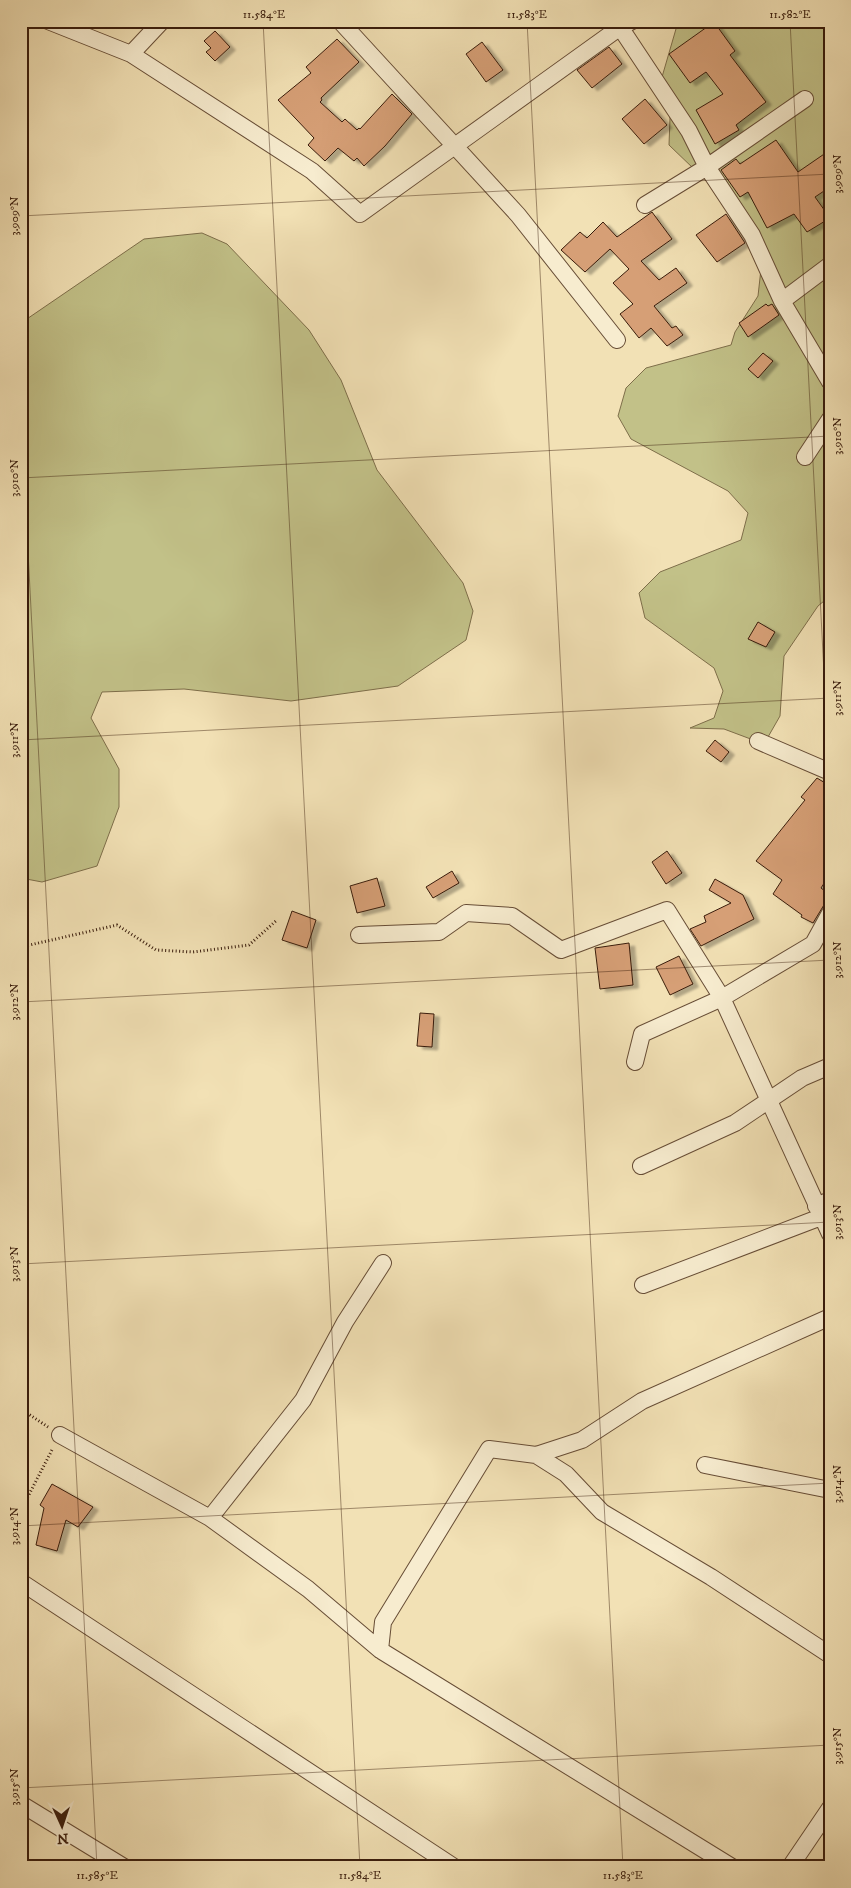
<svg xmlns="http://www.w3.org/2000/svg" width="851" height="1888" viewBox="0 0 851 1888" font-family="'IM FELL DW Pica',serif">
<defs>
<filter id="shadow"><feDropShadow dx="5.5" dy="3" stdDeviation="1" flood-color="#0004"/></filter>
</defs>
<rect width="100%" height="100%" fill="#f2e1b5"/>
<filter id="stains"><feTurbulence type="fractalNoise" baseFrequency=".004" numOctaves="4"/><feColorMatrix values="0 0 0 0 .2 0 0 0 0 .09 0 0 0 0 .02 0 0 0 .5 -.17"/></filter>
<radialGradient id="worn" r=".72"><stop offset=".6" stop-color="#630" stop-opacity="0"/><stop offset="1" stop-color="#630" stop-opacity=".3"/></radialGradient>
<!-- green -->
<path fill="#c2c188" stroke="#7e6e4a" d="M830 21V596L818 606 784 656 780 716 764 744 724 729 690 728 714 718 723 691 714 668 645 618 639 593 660 572 741 540 748 513 728 491 631 439 618 416 626 388 646 368 731 345 735 332 758 296 761 269 746 219 669 145 670 118 662 77 678 22Z
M202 233 227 244 309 330 341 380 377 470 463 583 473 611 466 640 398 686 291 701 184 689 102 692 91 718 119 769V807L97 866 42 882 21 878V323L144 239Z"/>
<!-- building -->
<path fill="#d69f76" stroke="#391c0c" filter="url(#shadow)" d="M714 22 735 51 730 55 766 102 736 125 739 130 715 144 696 110 723 94 706 72 690 83 669 54Z
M215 31 230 47 215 61 206 52 211 48 204 41Z
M337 39 359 62 321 98 322 100 320 102 342 122 345 119 357 130 359 128 360 129 392 94 412 114 385 146 364 166 357 158 354 161 338 148 325 161 308 145 314 138 278 100 311 73 306 67Z
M482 42 503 70 486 82 466 54Z
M609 47 622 64 592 88 577 70Z
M645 99 667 125 644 144 622 119Z
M776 140 798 172 830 150V187L815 197 830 218 807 232 794 214 767 228 748 192 740 197 721 170 736 159 740 164Z
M652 212 672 239 641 261 659 280 676 268 687 283 654 306 672 328 676 326 683 335 667 346 651 328 639 338 620 314 633 304 613 283 629 269 610 249 585 272 561 250 580 232 587 238 603 222 617 237Z
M726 214 745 243 717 262 696 235Z
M766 304 768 306 772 304 779 315 748 337 739 323Z
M763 353 773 361 758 378 748 369Z
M758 622 775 632 766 647 748 639Z
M715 740 729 752 721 762 706 751Z
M817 778 830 786V874L821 888 830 895 813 923 801 917 802 915 773 894 782 880 756 861 805 800 801 797Z
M667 851 682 873 666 884 652 862Z
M452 871 459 883 433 898 426 887Z
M377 878 385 906 357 913 350 886Z
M715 879 743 895 754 919 701 946 690 929 706 922 704 916 731 903 709 890Z
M292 911 316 920 307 948 282 940Z
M629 943 633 985 600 989 595 948Z
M679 956 693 984 670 995 656 967Z
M420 1013 434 1014 432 1047 417 1046Z
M52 1484 93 1507 78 1527 66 1520 57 1551 36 1545 44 1508 40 1505Z"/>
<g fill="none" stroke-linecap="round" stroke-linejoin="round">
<defs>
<path id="street" d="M48 21 131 54 312 171 360 214 619 28 632 21
M340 21 518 215 617 340
M616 21 689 131 707 167 752 235 782 301 830 382
M131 54 162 21
M645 205 707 167 805 99
M782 301 830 265
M805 457 830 419
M758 741 830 772
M359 935 439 932 466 913 512 916 561 950 667 910 722 998 830 1234
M635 1062 642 1034 722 998 813 944 830 913
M641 1166 735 1123 802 1078 830 1066
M816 1206 830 1200
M643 1285 821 1217
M60 1435 210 1518 308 1589 380 1650 732 1867
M536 1455 582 1440 642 1401 830 1317
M705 1465 830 1490
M210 1518 303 1400 345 1322 383 1263
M21 1582 454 1867
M380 1650 383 1622 489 1449 536 1455 566 1474 602 1512 711 1577 830 1655
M21 1804 124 1867
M790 1867 830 1808"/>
</defs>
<!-- street casing -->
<use href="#street" stroke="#674d36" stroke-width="18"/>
<!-- path -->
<path stroke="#391c0c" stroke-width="3" stroke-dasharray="1 2.5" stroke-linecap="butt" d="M21 947 117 925 156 950 193 952 249 945 277 920
M21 1409 48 1427
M21 1510 53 1448"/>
<!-- street -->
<use href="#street" stroke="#f7eccf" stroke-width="16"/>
</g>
<!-- ticks -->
<path fill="none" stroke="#391c0c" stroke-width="1" stroke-opacity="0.45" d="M263 21 360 1867M527 21 623 1867M790 21 830 788M21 216 830 174M21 418 97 1867M21 478 830 436M21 740 830 698M21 1002 830 960M21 1264 830 1222M21 1526 830 1483M21 1788 830 1745"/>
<!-- margin -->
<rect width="851" height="1888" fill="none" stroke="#f2e1b5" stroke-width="55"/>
<!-- north arrow -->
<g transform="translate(62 1826) rotate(177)" stroke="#f7eccf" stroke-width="4" paint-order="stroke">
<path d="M0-4L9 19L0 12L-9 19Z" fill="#391c0c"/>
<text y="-8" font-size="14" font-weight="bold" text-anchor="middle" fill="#391c0c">N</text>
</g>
<rect x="28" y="28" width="796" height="1832" fill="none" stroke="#391c0c" stroke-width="2"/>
<g font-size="12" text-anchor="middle" fill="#391c0c">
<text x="264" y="18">11.584°E</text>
<text x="527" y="18">11.583°E</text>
<text x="790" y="18">11.582°E</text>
<text transform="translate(837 174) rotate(-90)" y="4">3.909°N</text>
<text transform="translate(14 216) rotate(-90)" y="4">3.909°N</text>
<text transform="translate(837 436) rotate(-90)" y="4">3.910°N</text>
<text transform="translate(14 478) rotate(-90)" y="4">3.910°N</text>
<text transform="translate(837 698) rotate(-90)" y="4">3.911°N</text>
<text transform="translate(14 740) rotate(-90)" y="4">3.911°N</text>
<text transform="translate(837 960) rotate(-90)" y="4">3.912°N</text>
<text transform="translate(14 1002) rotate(-90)" y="4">3.912°N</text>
<text transform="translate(837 1222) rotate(-90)" y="4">3.913°N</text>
<text transform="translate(14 1264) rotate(-90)" y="4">3.913°N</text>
<text transform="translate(837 1484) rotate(-90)" y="4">3.914°N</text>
<text transform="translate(14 1526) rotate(-90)" y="4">3.914°N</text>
<text transform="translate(837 1746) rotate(-90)" y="4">3.915°N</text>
<text transform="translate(14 1787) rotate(-90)" y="4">3.915°N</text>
<text x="97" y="1879">11.585°E</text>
<text x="360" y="1879">11.584°E</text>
<text x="623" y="1879">11.583°E</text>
</g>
<rect width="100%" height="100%" filter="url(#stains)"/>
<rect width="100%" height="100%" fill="url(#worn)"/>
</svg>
